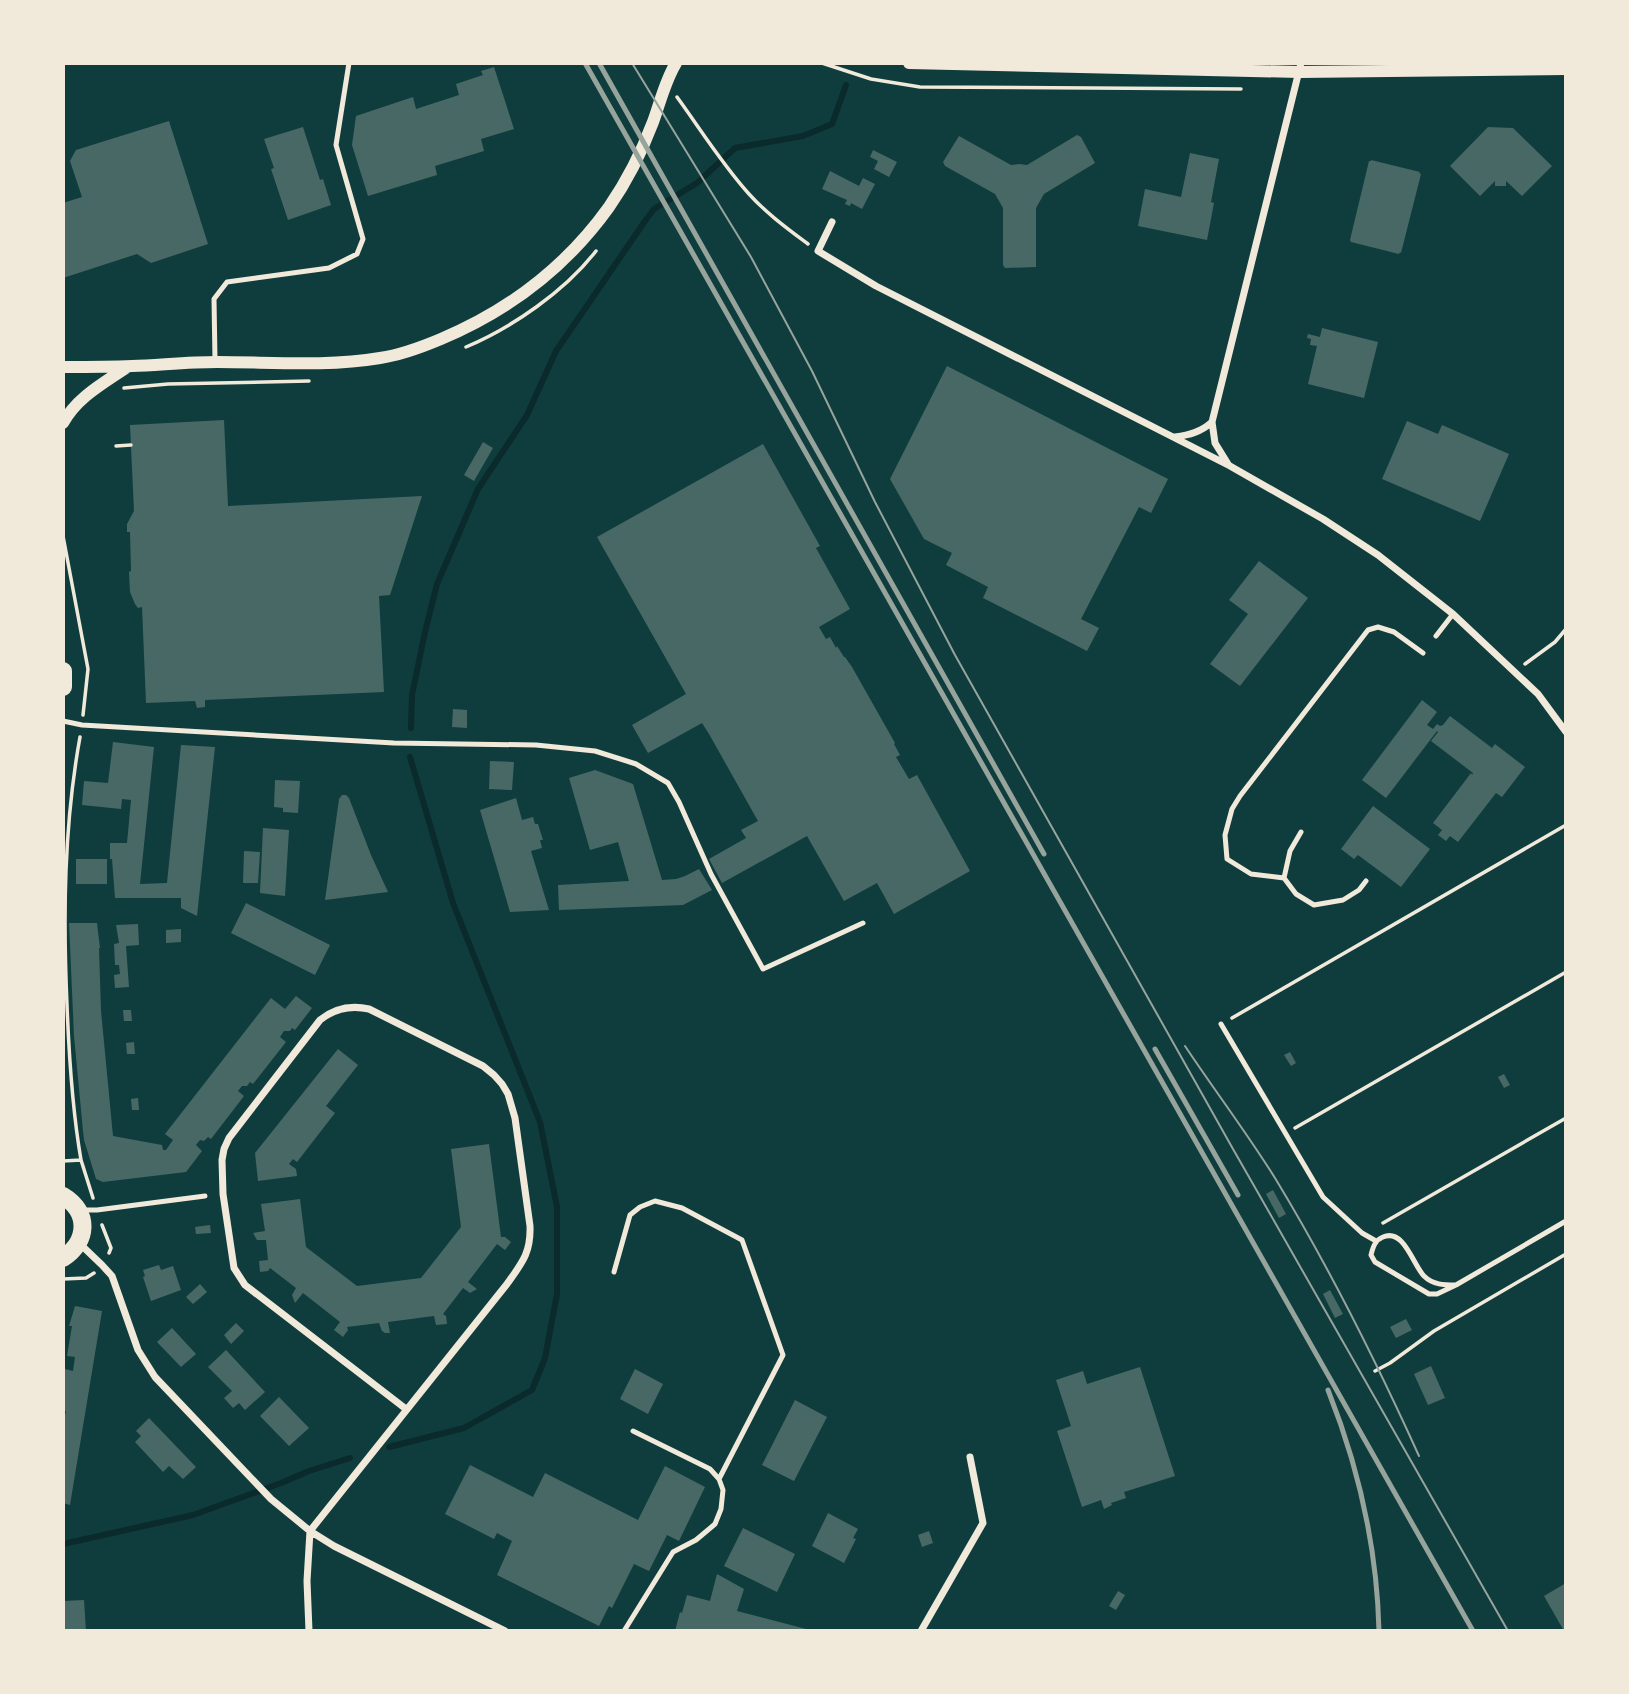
<svg xmlns="http://www.w3.org/2000/svg" width="1629" height="1694" viewBox="0 0 1629 1694" font-family="'Times New Roman',serif">
<rect width="100%" height="100%" fill="#0f3d3e"/>
<g fill="none" stroke-linecap="round" stroke-linejoin="round">
<!-- stream -->
<path stroke="#0a2a2b" stroke-width="6" d="M411 728 412 695 425 632 437 584 478 489 527 415 556 351 645 221 654 209 697 183 735 148 803 136 832 124 846 85
M389 1447 464 1428 532 1390 545 1358 557 1294V1207L540 1122 453 903 410 757
M63 1544 193 1515 281 1483 309 1471 350 1458"/>
</g>
<!-- building -->
<path fill="#486865" d="M494 67 514 129 481 139 484 151 435 166 437 175 368 196 352 145 356 116 413 97 416 109 459 95 456 84 483 75 481 71Z
M169 121 208 244 151 263 137 254 63 278V203L82 197 70 161 76 150Z
M303 127 320 180 323 179 331 205 288 220 271 169 274 168 264 139Z
M1488 127 1513 128 1552 166 1522 196 1506 181V186H1495V181L1480 196 1450 166Z
M1077 135 1081 137 1095 163 1044 194 1036 208V267L1005 268 1003 265V208L995 194 945 166 943 162 959 136 1011 165 1019 164 1027 165Z
M873 150 897 162 889 177 874 169 878 161 870 157Z
M1190 153 1219 159 1211 202 1214 203 1207 240 1138 226 1145 189 1181 197Z
M1371 160 1420 172 1419 173 1421 174 1401 253 1400 252 1399 254 1351 242 1350 240 1369 161H1371Z
M830 171 859 186 863 178 875 184 862 209 851 203 850 206 845 204 847 200 822 189Z
M1322 328 1378 342 1364 398 1308 384 1317 346 1310 345 1311 339 1307 338 1308 334 1320 337Z
M947 366 1168 479 1151 513 1139 507 1081 619 1099 628 1087 651 983 598 988 587 946 565 952 553 924 539 890 479Z
M224 420 228 506 422 496 390 595 379 596 384 692 205 700V707L197 708 195 701 146 703 142 607 138 608 135 604 130 592 129 572 131 571 130 532H127V524L134 511 130 425Z
M1407 421 1438 434 1442 425 1509 454 1480 521 1382 479Z
M483 442 493 448 474 481 464 475Z
M763 444 820 546 816 548 850 609 819 627 826 639 830 637 836 648 837 646 844 657H845L852 667 895 743 894 744 900 755 896 757 909 779 917 775 970 871 894 914 877 883 844 901 807 836 722 883 709 859 746 838 741 830 758 821 709 734 702 723 648 753 632 725 686 694 597 537Z
M1259 561 1308 598 1240 686 1210 664 1248 614 1229 600Z
M1422 700 1437 712 1427 725 1433 729 1437 724 1440 726 1443 725 1450 716 1492 748 1495 744 1525 767 1502 797 1496 793 1458 842 1450 836 1446 841 1438 835 1442 830 1433 823 1471 773 1472 775 1473 773 1431 741 1438 732 1437 731 1386 798 1362 780Z
M453 709 467 710V728L452 727Z
M113 742 154 747 140 884 167 883 181 745 215 747 197 916 181 908V898H115L112 859H110V843H127L131 800 122 799 121 809 82 805 84 781 108 783Z
M490 761 514 762 512 790 489 789Z
M595 770 633 784 662 880 676 879 685 876 699 869 712 890 683 905 559 910 558 885 629 881 618 842 590 850 569 778Z
M275 780 300 781 298 813 283 812V808L274 807Z
M342 795H346L349 798 371 855 388 892 325 900 339 799Z
M516 798 522 820 533 817 535 824H538L543 840H540L542 848 531 851 549 910 510 912 480 810Z
M1373 806 1430 849 1401 887 1358 855 1354 859 1341 849Z
M263 828 289 830 285 896 260 893Z
M244 851 260 852 258 883H243Z
M76 859H107V884H76Z
M246 903 330 945 315 975 231 933Z
M69 923H97L100 948H99L101 1011 113 1136 162 1145 163 1150H166L173 1140 165 1134 271 998 285 1009 296 996 312 1008 295 1030 292 1028 290 1031H284L280 1037 286 1042 253 1084 250 1082 247 1086H242L238 1091 244 1096 211 1139 208 1137 204 1141 200 1140 196 1145 202 1151 186 1172 103 1182 96 1179 84 1140 83 1131 74 1036Z
M138 924 139 945 126 946 129 987 115 988 114 975 120 974 119 965H115L114 944 119 943 116 925Z
M181 929V942L166 943V930Z
M123 1010H131L132 1021H124Z
M134 1042 135 1054H127L126 1043Z
M338 1049 358 1065 326 1106 335 1113 297 1162 293 1159 289 1164 296 1169 297 1176 258 1181 255 1153Z
M1290 1052 1296 1063 1291 1066 1284 1055Z
M1504 1074 1510 1085 1504 1088 1498 1077Z
M138 1098 139 1110H132L131 1099Z
M489 1144 501 1237H505L511 1242 505 1250 497 1244 468 1282 477 1289 470 1293 463 1288 443 1314 446 1316 447 1324 436 1325 434 1316 388 1322 390 1333H385L382 1331 379 1323 347 1327 348 1330 343 1337 334 1330 340 1322 303 1293 295 1303 292 1295 296 1288 270 1268 268 1271 260 1272 259 1261 268 1260 266 1240H257L253 1233 265 1231 261 1204 300 1199 306 1247 357 1286 421 1278 461 1227 451 1149Z
M1273 1190 1286 1214 1279 1218 1266 1194Z
M210 1225 211 1233 196 1234 195 1227Z
M159 1265 161 1270 173 1266 181 1290 151 1301 143 1277 145 1276 143 1270Z
M200 1284 207 1292 193 1304 186 1297Z
M1330 1290 1343 1314 1335 1318 1323 1294Z
M75 1306 102 1311 70 1505 63 1503V1424L66 1411H63V1378L65 1369 73 1371 75 1357 67 1356 72 1326H69Z
M1406 1319 1412 1330 1396 1338 1390 1327Z
M236 1323 244 1331 231 1344 224 1335Z
M172 1328 196 1354 181 1367 157 1342Z
M226 1350 265 1392 245 1410 239 1403 233 1408 224 1398 232 1391 208 1367Z
M1431 1366 1445 1398 1428 1405 1414 1374Z
M1140 1367 1175 1476 1124 1492 1126 1498 1111 1503 1112 1505 1104 1509 1101 1500 1082 1507 1057 1431 1071 1426 1056 1380 1083 1371 1087 1384Z
M635 1369 663 1384 648 1414 620 1399Z
M279 1397 309 1428 289 1446 260 1416Z
M795 1400 827 1417 794 1481 762 1465Z
M149 1418 196 1467 183 1479 169 1466 163 1472 135 1442 141 1436 136 1431Z
M470 1465 533 1497 545 1473 638 1520 665 1466 705 1487 679 1541 667 1535 649 1571 634 1564 612 1608 609 1606 599 1626 497 1575 512 1541 497 1533 494 1539 445 1514Z
M828 1513 858 1529 853 1538 856 1539 844 1563 812 1546Z
M743 1528 795 1554 777 1592 724 1566Z
M929 1531 933 1543 922 1547 918 1535Z
M717 1574 744 1589 737 1611 814 1631H675L680 1612 682 1613 687 1595 710 1601Z
M1566 1583V1631H1564L1544 1596Z
M1118 1591 1125 1595 1116 1610 1109 1606Z
M84 1600 86 1631H63V1601Z"/>
<g fill="none" stroke-linecap="round" stroke-linejoin="round">
<!-- path -->
<path stroke="#f1e9da" stroke-width="3.5" d="M822 63 871 79 920 87 1241 89
M677 97C701 130 722 164 749 194 766 213 788 229 808 244
M466 347C513 327 565 291 596 251
M124 388 168 384 309 381
M116 446 131 445
M63 536 88 669 83 715
M1525 664 1555 642 1566 629
M80 737C64 825 63 915 67 1005 69 1057 72 1108 81 1160
M1232 1018 1566 825
M1295 1128 1566 972
M63 1161 81 1160 93 1198
M1383 1223 1566 1118
M102 1225 111 1248 109 1253
M63 1279 86 1278 94 1273
M1375 1371 1390 1363 1434 1331 1566 1254"/>
<!-- service -->
<path stroke="#f1e9da" stroke-width="5" d="M215 360 214 299 227 282 329 268 357 254 363 239 336 145 349 63
M1436 636 1453 614
M63 721 82 725 394 743 536 745 595 751 636 764 668 783 679 802 711 874 763 969 863 923
M1284 878 1290 851 1301 832
M1366 881 1359 890 1343 900 1314 905 1296 894 1284 878 1251 874 1227 859 1225 835 1232 809 1240 796 1368 630 1378 627 1394 632 1423 653
M1221 1024 1323 1197 1362 1233 1376 1241
M83 1210H97L205 1196
M614 1272 630 1215 640 1207 655 1201 682 1208 742 1240 783 1355 719 1479
M1456 1285C1444 1285 1433 1285 1424 1276 1413 1265 1404 1228 1383 1237 1375 1240 1373 1247 1371 1255L1375 1262 1429 1294H1437L1456 1285 1566 1221
M624 1631 673 1552 696 1540 715 1524 721 1509 723 1490 719 1479 710 1469 633 1431"/>
<!-- minor -->
<path stroke="#f1e9da" stroke-width="7" d="M832 222 818 251 876 286 1230 466 1323 519 1378 555 1453 614 1538 694 1566 732
M1175 437C1189 435 1201 432 1212 422
M1228 464 1215 443 1212 422 1301 63
M79 1243 102 1265 112 1276 138 1350 155 1377 271 1499 310 1531 307 1581 309 1631
M406 1409 245 1285 234 1268 223 1194 222 1160 224 1149 229 1138 320 1020C335 1008 351 1005 369 1009L483 1066 494 1075 502 1084 508 1094 515 1118 530 1226C531 1253 522 1263 507 1284L310 1531 334 1546 505 1631
M921 1631 983 1523 970 1457"/>
<!-- tertiary -->
<path stroke="#f1e9da" stroke-width="12" d="M909 63 1299 72 1566 69
M63 367C86 367 109 367 132 366 160 365 188 362 217 362 271 362 326 367 380 358 401 355 422 347 441 339 510 310 566 267 609 207 627 181 642 151 653 122 660 103 665 81 676 63
M63 423C77 397 104 383 127 367"/>
<!-- primary -->
<path stroke="#f1e9da" stroke-width="18" d="M63 671V687
M63 1196C90 1212 88 1242 63 1258"/>
<!-- tram -->
<path stroke="#97a49c" stroke-width="2" d="M632 63 751 257 812 371 875 502 955 655 1233 1149 1508 1631
M1185 1046C1215 1091 1247 1133 1275 1178 1329 1267 1376 1361 1419 1456"/>
<!-- rail -->
<path stroke="#97a49c" stroke-width="5" d="M585 63 1473 1631
M599 63 1044 854
M1155 1049 1238 1195
M1328 1390C1359 1468 1377 1548 1379 1631"/>
</g>
<!-- border -->
<rect width="1629" height="1694" fill="none" stroke="#f1e9da" stroke-width="130"/>
</svg>
